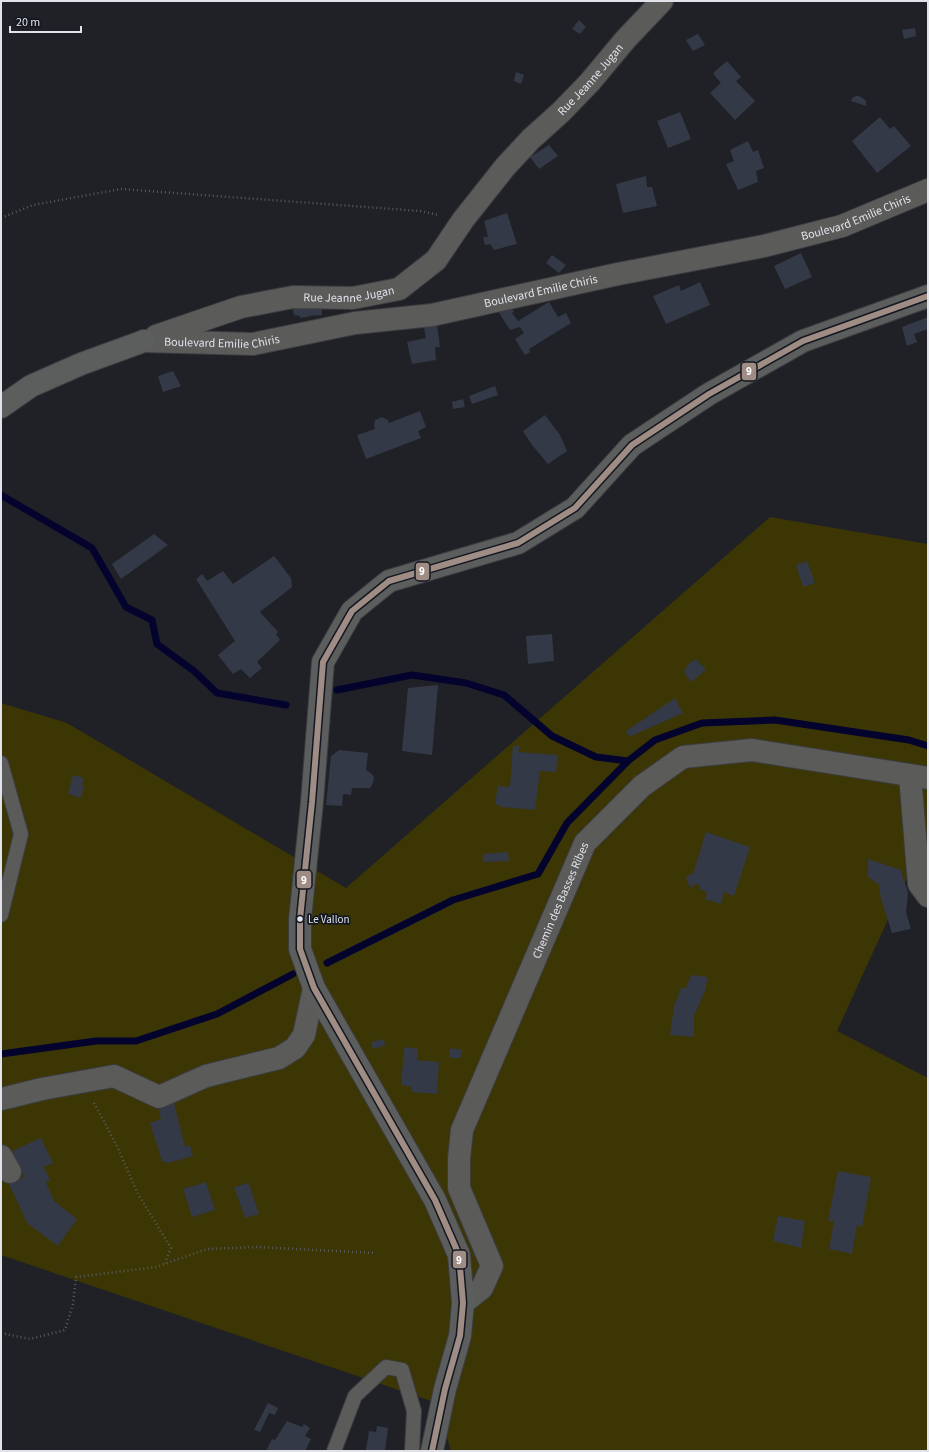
<svg xmlns="http://www.w3.org/2000/svg" width="929" height="1452" viewBox="0 0 929 1452" font-family="'Source Sans 3',sans-serif">
<rect width="100%" height="100%" fill="#202126"/>
<!-- green -->
<path fill="#3c3605" d="M770 517 928 544V832L837 1031 928 1078V1451H451L437 1403 1 1255V703L67 723 346 888Z"/>
<g fill="none" stroke-linecap="round" stroke-linejoin="round">
<!-- stream -->
<path stroke="#04032d" stroke-width="7" d="M1 495 92 548 126 607 152 620 157 644 194 671 217 693 286 705
M337 690 412 675 466 683 504 695 552 736 596 757 628 761
M327 963 453 900 538 874 567 823 628 761 655 740 702 723 775 720 909 740 928 746
M1 1054 96 1041H136L217 1014 293 974"/>
</g>
<!-- building -->
<path fill="#333946" d="M579 20 586 27 580 34 572 29Z
M915 28 916 36 904 39 902 30Z
M698 34 705 45 693 51 686 40Z
M727 61 741 77 736 81 755 101 735 120 710 93 721 83 714 75V72Z
M516 72 524 75 521 84 514 81Z
M856 96H859L864 99 866 101V106L851 101 852 98Z
M680 112 691 139 668 148 657 121Z
M880 117 890 129 894 126 911 146 877 173 852 141Z
M748 141 753 152 758 150 764 168 756 171 758 182 738 190 726 164 734 161 730 150Z
M549 145 558 156 539 169 530 157Z
M646 176 647 187H652L657 206 623 213 616 184Z
M507 213 517 244 494 250 490 244 485 245 483 237H488L484 221Z
M801 253 812 277 785 289 774 266Z
M552 255 566 265 559 273 546 263Z
M700 282 710 305 666 324 653 296 679 285 681 291Z
M549 302 558 317 566 313 571 323 529 349 530 352 525 355 515 339 524 333 520 327 510 330 498 311 512 307 514 312 512 313 518 321Z
M322 305V315L309 316 307 317 300 318V316L294 315 292 307Z
M928 317V329L914 334 917 342 907 346 902 327Z
M437 324 440 347H435L436 360 412 364 407 342 426 338 424 327Z
M173 371 181 386 163 392 158 376Z
M495 386 498 395 472 404 469 396Z
M463 399 465 407 453 409 452 402Z
M420 411 426 427 418 431 421 438 366 459 357 435 375 429 374 426 375 420 382 417 388 420 389 423Z
M545 415 560 435 567 451 548 464 532 445 523 431Z
M154 534 168 545 121 579 112 564Z
M274 556 291 578 292 587 260 612 278 632 276 634 280 640 257 662 262 668 250 678 241 669 233 674 218 655 235 641 196 579 202 574 207 581 223 571 233 584Z
M807 561 815 583 803 587 796 565Z
M552 634 554 661 528 664 526 636Z
M696 659 706 670 691 682 684 672 688 664Z
M438 685 432 755 402 751 408 688Z
M675 698 683 713 629 737 626 731Z
M513 746H520L518 752 558 755 556 772 540 771 535 810 501 807 495 803 498 786 510 787Z
M339 750 368 753 366 770 372 774 374 778 373 783 370 788H352L351 795 343 794 342 806 326 805 331 756Z
M73 775 84 778 82 785 84 786 81 798 68 794Z
M706 832 750 847 734 896 724 892 721 904 705 899 707 892 700 890V886L696 884 690 888 686 877 693 873Z
M508 852 509 861 483 862V854Z
M868 859 901 870 908 893 906 912 911 929 892 933 881 899 879 885 868 877Z
M691 975 708 977 705 991 694 1015V1037L670 1035 674 1006 681 988H686Z
M384 1039 385 1046 373 1049 371 1042Z
M404 1047 418 1049 417 1060 439 1062 437 1094 412 1092V1087L401 1085Z
M450 1048 462 1050 461 1058H449Z
M174 1103 185 1147 190 1145 193 1156 169 1163 162 1161 150 1123 161 1119 158 1107Z
M41 1138 53 1163 44 1167 50 1180 46 1183 54 1201 77 1219 58 1246 27 1223 9 1184 24 1177 12 1151Z
M838 1171 871 1177 862 1227 857 1225 852 1254 829 1249 834 1221H828Z
M206 1182 215 1210 192 1217 183 1189Z
M249 1183 259 1214 245 1218 234 1187Z
M778 1216 805 1221 801 1248 773 1241Z
M268 1403 278 1408 275 1415 269 1413 260 1432 254 1430Z
M287 1421 302 1427 304 1424 310 1428 305 1436 311 1439 305 1451H266L272 1439 275 1440Z
M377 1426 388 1428 385 1451 366 1450 369 1431 376 1432Z"/>
<g fill="none" stroke-linecap="round" stroke-linejoin="round">
<defs>
<path id="lane" d="M1 763 21 834 1 915
M334 1451 355 1396 386 1367 402 1370 414 1411 412 1451"/>
<g id="street">
<path id="s1" d="M156 336 241 307 293 297 353 298 399 289 436 260 463 220 505 167 531 139 561 112 590 82 625 40 662 1"/>
<path id="s2" d="M144 341 253 344 355 323 432 315 618 274 764 246 842 226 928 190"/>
<path d="M910 775 919 884 928 896"/>
<path d="M1 1099 42 1089 114 1076 159 1097 206 1076 279 1058 295 1048 304 1035 314 988"/>
<path d="M1 1156 10 1172"/>
<path id="s3" d="M463 1303 482 1288 492 1266 459 1188V1159L462 1130 585 843 642 786 683 757 752 750 928 778"/>
</g>
<path id="secondary" d="M1 407 31 386 81 364 144 341
M432 1451 445 1389 460 1336 463 1303 459 1255 435 1200 314 988 300 949V919L312 802 323 662 352 611 389 581 518 543 575 508 632 445 709 394 803 341 928 296"/>
</defs>
<!-- lane casing -->
<use href="#lane" stroke="#3c3d41" stroke-width="16"/>
<!-- street casing -->
<use href="#street" stroke="#3c3d41" stroke-width="24"/>
<!-- secondary casing -->
<use href="#secondary" stroke="#3c3d41" stroke-width="24"/>
<!-- path -->
<path stroke="#595a5c" stroke-width="2.5" stroke-dasharray="1 3" stroke-linecap="butt" d="M1 218 33 205 121 189 420 211 439 215
M94 1103 116 1144 138 1194 171 1248 165 1263
M1 1333 30 1339 65 1330 73 1304 76 1277 156 1267 207 1249 257 1247 376 1253"/>
<!-- lane -->
<use href="#lane" stroke="#5b5b5a" stroke-width="14"/>
<!-- street -->
<use href="#street" stroke="#5b5b5a" stroke-width="22"/>
<!-- secondary -->
<use href="#secondary" stroke="#5c5d5d" stroke-width="22"/>
<defs>
<path id="bus-1" d="M432 1451 445 1389 460 1336 463 1303 459 1255 435 1200 314 988 300 949V919L312 802 323 662 352 611 389 581 518 543 575 508 632 445 709 394 803 341 928 296"/>
</defs>
<!-- bus-1 casing -->
<use href="#bus-1" stroke="#131720" stroke-width="9"/>
<!-- bus-1 -->
<use href="#bus-1" stroke="#9f8c84" stroke-width="6"/>
</g>
<!-- markers -->
<circle fill="#e0e3ea" stroke="#131720" stroke-width="1.5" cx="300" cy="919" r="3.5"/>
<g text-anchor="middle" stroke-width="3.5" stroke-linejoin="round" paint-order="stroke">
<!-- bus labels -->
<g font-size="11" fill="#e0e3ea" stroke="#131720" text-anchor="start">
<text x="308" y="923">Le Vallon</text>
</g>
<!-- street labels -->
<g font-size="12" fill="#e0e3ea" stroke="#131720">
<text dy="4" stroke="none"><textPath href="#s1" startOffset="535">Rue Jeanne Jugan</textPath></text>
<text dy="4" stroke="none"><textPath href="#s2" startOffset="726">Boulevard Emilie Chiris</textPath></text>
<text dy="4" stroke="none"><textPath href="#s2" startOffset="402">Boulevard Emilie Chiris</textPath></text>
<text dy="4" stroke="none"><textPath href="#s1" startOffset="199">Rue Jeanne Jugan</textPath></text>
<text dy="4" stroke="none"><textPath href="#s2" startOffset="78">Boulevard Emilie Chiris</textPath></text>
<text dy="4" stroke="none"><textPath href="#s3" startOffset="441">Chemin des Basses Ribes</textPath></text>
</g>
</g>
<g stroke="#131720" stroke-width="1.5">
<rect x="741" y="362" width="16" height="19" rx="4" fill="#9f8c84"/>
<rect x="415" y="562" width="15" height="19" rx="4" fill="#9f8c84"/>
<rect x="296" y="870" width="16" height="19" rx="4" fill="#9f8c84"/>
<rect x="452" y="1250" width="15" height="19" rx="4" fill="#9f8c84"/>
</g>
<g font-size="11" text-anchor="middle" font-weight="bold" fill="#fff">
<text x="749" y="375">9</text>
<text x="422" y="575">9</text>
<text x="304" y="884">9</text>
<text x="459" y="1264">9</text>
</g>
<!-- border -->
<rect width="929" height="1452" fill="none" stroke="#e0e3ea" stroke-width="4"/>
<!-- scale -->
<path d="M10 26v6h71v-6" fill="none" stroke="#e0e3ea" stroke-width="2"/>
<text x="16" y="26" font-size="12" fill="#e0e3ea" stroke="#131720" stroke-width="3" paint-order="stroke">20 m</text>
</svg>
